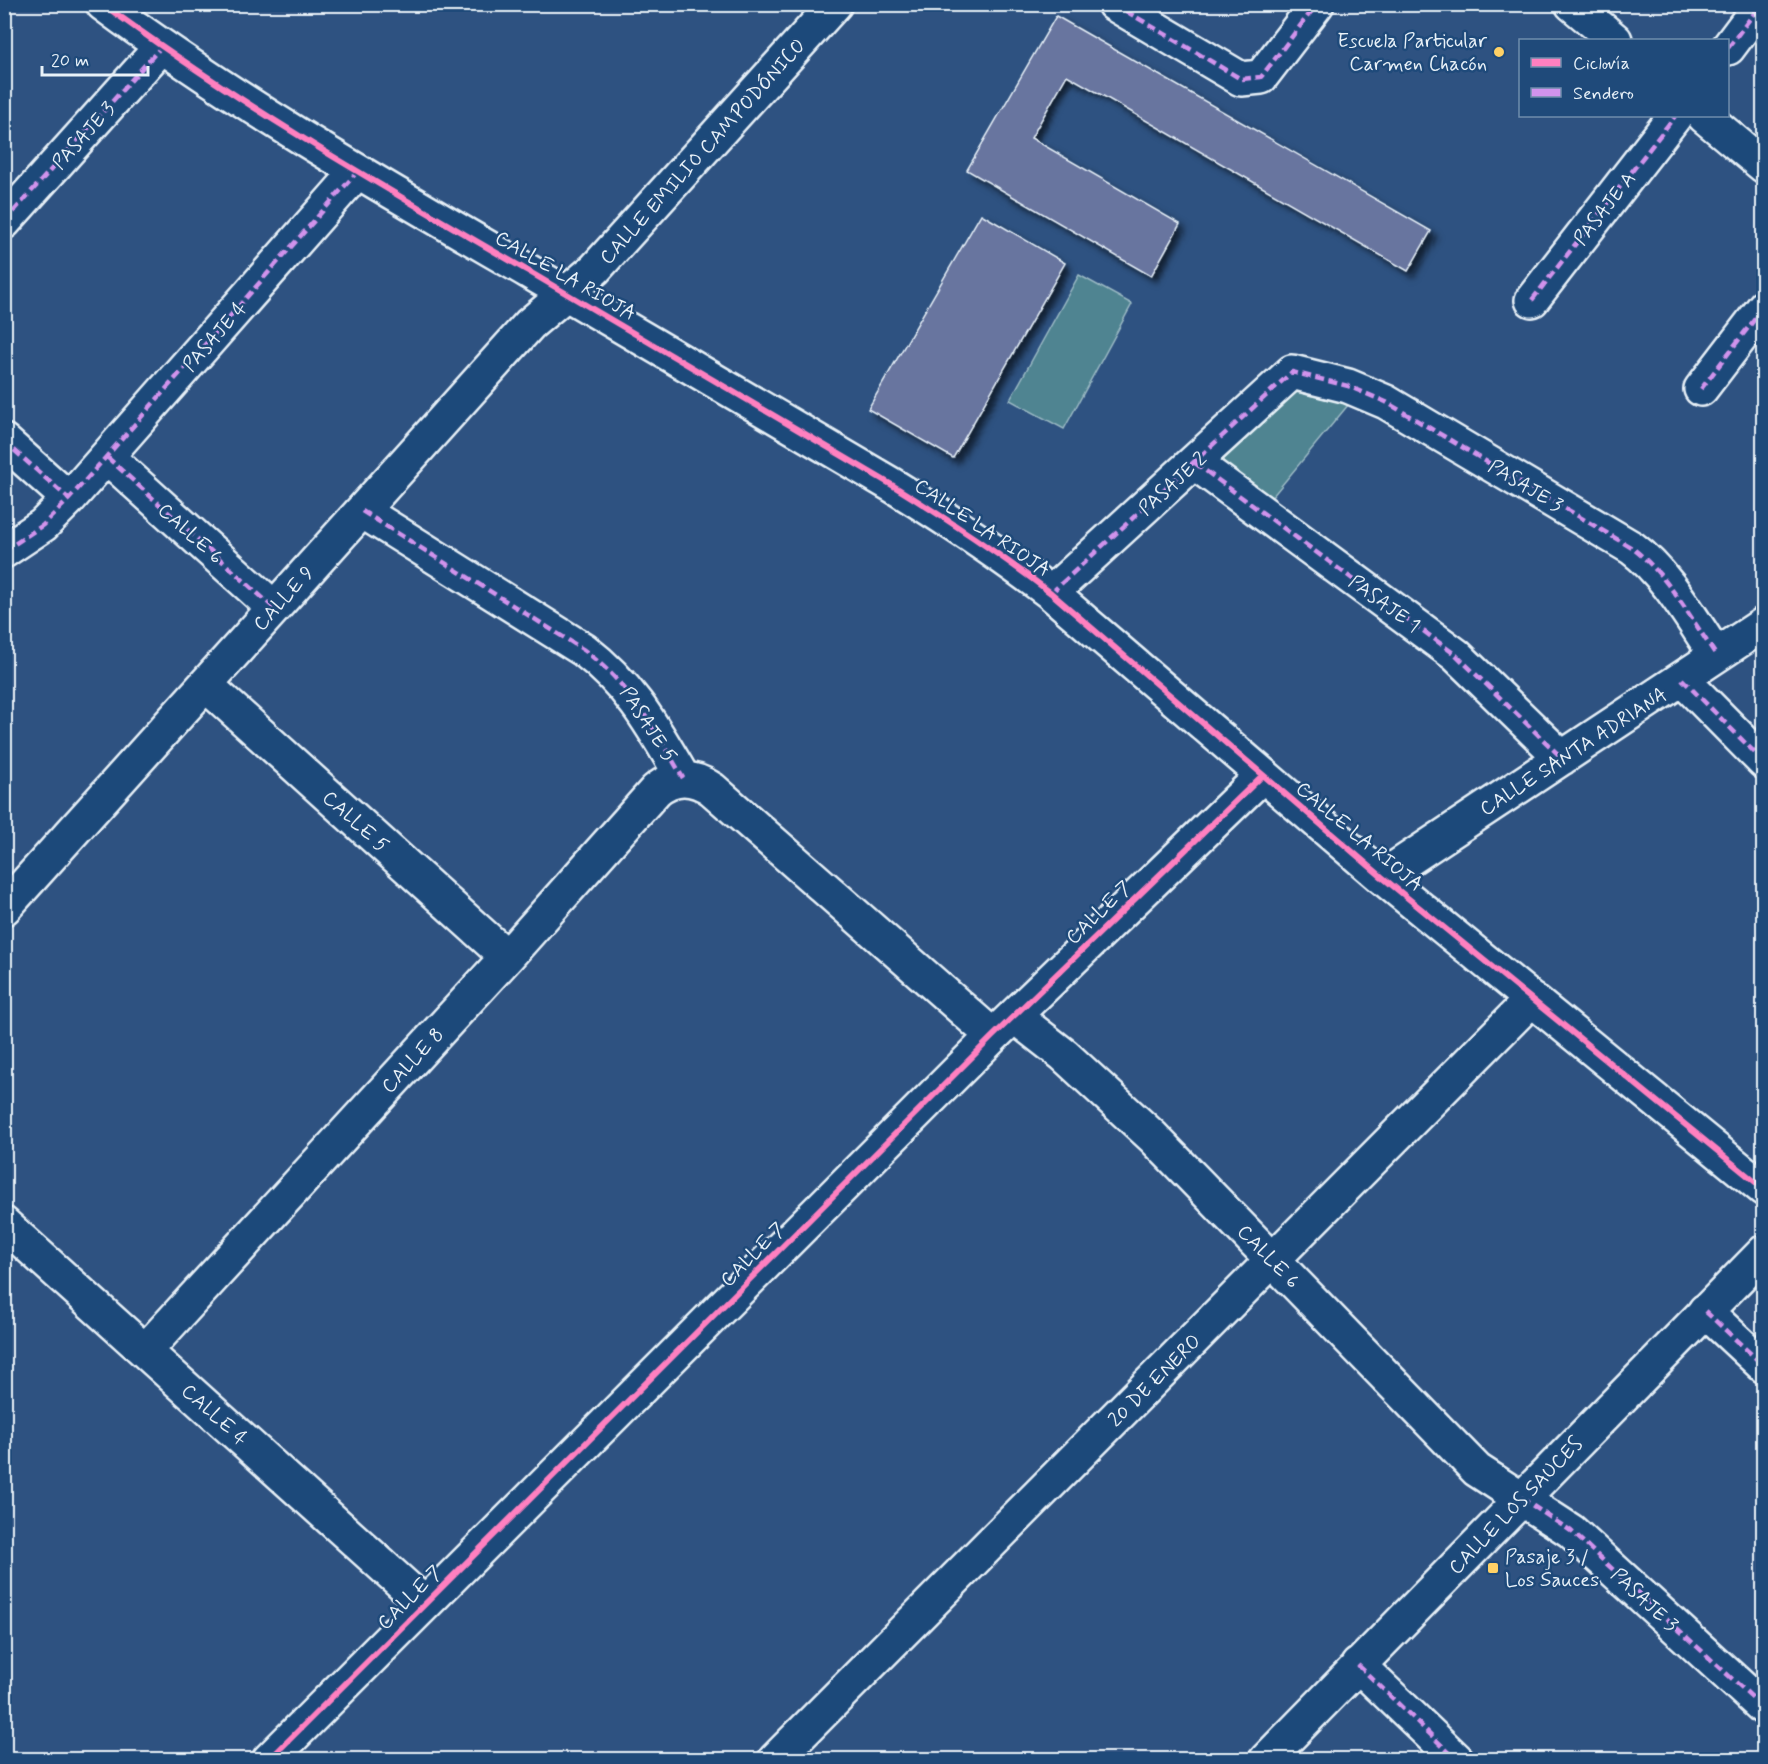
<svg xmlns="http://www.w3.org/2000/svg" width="1768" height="1764" viewBox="0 0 1768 1764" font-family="Mynerve,sans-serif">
<defs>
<filter id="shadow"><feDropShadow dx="5.5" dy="5.5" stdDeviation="3" flood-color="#0009"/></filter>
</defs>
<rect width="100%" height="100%" fill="#2e5281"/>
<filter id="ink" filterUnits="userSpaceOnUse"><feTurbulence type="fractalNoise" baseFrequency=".0167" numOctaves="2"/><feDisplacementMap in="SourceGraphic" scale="12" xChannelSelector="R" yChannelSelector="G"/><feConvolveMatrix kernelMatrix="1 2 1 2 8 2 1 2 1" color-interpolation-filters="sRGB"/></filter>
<g filter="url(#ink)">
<!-- green -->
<path fill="#4f8491" stroke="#9cbac4" stroke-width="1.5" d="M1079 275 1132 304 1064 429 1010 400Z
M1295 392 1349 404 1272 497 1218 463Z"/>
<!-- building -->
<path fill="#68749f" stroke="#e8f1f8" stroke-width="1.5" filter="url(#shadow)" d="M1056 16 1431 231 1408 271 1067 75 1031 138 1180 224 1151 276 967 170Z
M981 214 1065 263 953 458 868 409Z"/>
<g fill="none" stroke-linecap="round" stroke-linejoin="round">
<defs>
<path id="minor" d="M103 4C238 104 383 187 528 271 650 342 771 414 892 485 947 519 1000 554 1051 593L1382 877 1764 1189
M1114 4 1241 79 1261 77 1317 4
M1728 48 1761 4
M4 222 161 47
M1532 300 1675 116
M1701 389 1764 307
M4 441 69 499
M107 457 274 608
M1195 463 1456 655 1562 758
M362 511 584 650C632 687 653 727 683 778
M4 551 43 525 69 499 357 172
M1051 593 1292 372 1348 386 1386 402 1632 548C1667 574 1692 620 1716 655
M1682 679 1764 762
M206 685 507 957
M1382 877 1764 624
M4 908 530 324 595 269 835 4
M1014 1016 1064 1055 1153 1137 1477 1470 1571 1531 1764 1708
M4 1224 425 1604
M1705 1311 1764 1366
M145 1351 507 957 656 790C674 775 693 776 712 789L993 1036
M1358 1665 1457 1760
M269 1760 993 1036 1263 775
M775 1760 1532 999"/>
<path id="tertiary" d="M1572 4 1615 40
M1704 116 1764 166
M1266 1760 1764 1252"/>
</defs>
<!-- minor casing -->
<use href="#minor" stroke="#e8f1f8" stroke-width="38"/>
<!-- tertiary casing -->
<use href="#tertiary" stroke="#e8f1f8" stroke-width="38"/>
<!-- minor -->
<use href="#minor" stroke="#1f4a7a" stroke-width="33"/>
<!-- tertiary -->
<use href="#tertiary" stroke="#1f4a7a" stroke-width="33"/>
<!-- quiet -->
<path stroke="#d193ec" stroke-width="4.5" stroke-dasharray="9 4.5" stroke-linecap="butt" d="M1114 4 1241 79 1261 77 1317 4
M1728 48 1761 4
M4 222 161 47
M1532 300 1675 116
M1701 389 1764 307
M4 441 69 499
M107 457 274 608
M1195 463 1456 655 1562 758
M362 511 584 650C632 687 653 727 683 778
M4 551 43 525 69 499 357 172
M1051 593 1292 372 1348 386 1386 402 1632 548C1667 574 1692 620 1716 655
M1682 679 1764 762
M1705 1311 1764 1366
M1521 1498 1571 1531 1764 1708
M1358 1665 1457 1760"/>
<defs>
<path id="cycleway" d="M103 4C238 104 383 187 528 271 650 342 771 414 892 485 947 519 1000 554 1051 593L1382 877 1764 1189
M269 1760 993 1036 1263 775"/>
</defs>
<!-- cycleway casing -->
<use href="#cycleway" stroke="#1f4a7a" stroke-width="10"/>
<!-- cycleway -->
<use href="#cycleway" stroke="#ff80c0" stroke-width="6"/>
</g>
</g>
<!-- markers -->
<g fill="#ffd166" stroke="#1f4a7a" stroke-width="2">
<circle cx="1499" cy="52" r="6"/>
<rect x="1487" y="1562" width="12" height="12" rx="3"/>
</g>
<g text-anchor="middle" stroke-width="5" stroke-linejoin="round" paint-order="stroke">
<!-- poi labels -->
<g font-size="20" fill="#e8f1f8" stroke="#1f4a7a" text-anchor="end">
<text x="1487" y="47">Escuela Particular<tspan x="1487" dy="23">Carmen Chacón</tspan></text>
<text x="1505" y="1563" text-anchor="start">Pasaje 3 /<tspan x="1505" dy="23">Los Sauces</tspan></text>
</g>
<!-- street labels -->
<g font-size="20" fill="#e8f1f8" stroke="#1f4a7a">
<text transform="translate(83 135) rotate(-48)" y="7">PASAJE 3</text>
<text transform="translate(702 151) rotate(-48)" y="7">CALLE EMILIO CAMPODÓNICO</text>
<text transform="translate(1604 208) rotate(-52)" y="7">PASAJE A</text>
<text transform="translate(566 275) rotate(30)" y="7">CALLE LA RIOJA</text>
<text transform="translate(214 336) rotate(-49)" y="7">PASAJE 4</text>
<text transform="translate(1172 483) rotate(-42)" y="7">PASAJE 2</text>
<text transform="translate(1526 485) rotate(31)" y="7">PASAJE 3</text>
<text transform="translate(983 527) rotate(34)" y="7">CALLE LA RIOJA</text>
<text transform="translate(191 533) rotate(42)" y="7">CALLE 6</text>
<text transform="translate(283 598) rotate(-48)" y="7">CALLE 9</text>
<text transform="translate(1385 603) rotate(36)" y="7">PASAJE 1</text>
<text transform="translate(649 724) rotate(57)" y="7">PASAJE 5</text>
<text transform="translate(1573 751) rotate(-33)" y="7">CALLE SANTA ADRIANA</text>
<text transform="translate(356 821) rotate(42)" y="7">CALLE 5</text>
<text transform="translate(1360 836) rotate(40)" y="7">CALLE LA RIOJA</text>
<text transform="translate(1098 912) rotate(-44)" y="7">CALLE 7</text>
<text transform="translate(412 1060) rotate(-47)" y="7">CALLE 8</text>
<text transform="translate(752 1254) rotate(-45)" y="7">CALLE 7</text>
<text transform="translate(1269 1256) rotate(46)" y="7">CALLE 6</text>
<text transform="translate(1154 1380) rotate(-45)" y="7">20 DE ENERO</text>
<text transform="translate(215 1414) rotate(42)" y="7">CALLE 4</text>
<text transform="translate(1515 1505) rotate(-46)" y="7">CALLE LOS SAUCES</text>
<text transform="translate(409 1597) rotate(-45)" y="7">CALLE 7</text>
<text transform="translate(1645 1599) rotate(43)" y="7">PASAJE 3</text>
</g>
</g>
<!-- margin -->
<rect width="1768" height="1764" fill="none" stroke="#1f4a7a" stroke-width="24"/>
<rect x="12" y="12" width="1744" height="1740" fill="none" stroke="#e8f1f8" stroke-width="2" filter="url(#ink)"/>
<!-- legend -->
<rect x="1519" y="39" width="210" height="78" fill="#1f4a7a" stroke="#6f8dac" stroke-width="1.5"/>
<rect x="1531" y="58" width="30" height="9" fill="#ff80c0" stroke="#6f8dac" stroke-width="1.5"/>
<text x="1573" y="69" font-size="18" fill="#e8f1f8">Ciclovía</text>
<rect x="1531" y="88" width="30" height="9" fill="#d193ec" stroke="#6f8dac" stroke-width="1.5"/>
<text x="1573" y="99" font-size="18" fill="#e8f1f8">Sendero</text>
<!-- scale -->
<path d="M42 66v9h106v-9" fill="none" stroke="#e8f1f8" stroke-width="3"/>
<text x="51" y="66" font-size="18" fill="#e8f1f8" stroke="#1f4a7a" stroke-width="4.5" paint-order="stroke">20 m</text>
</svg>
